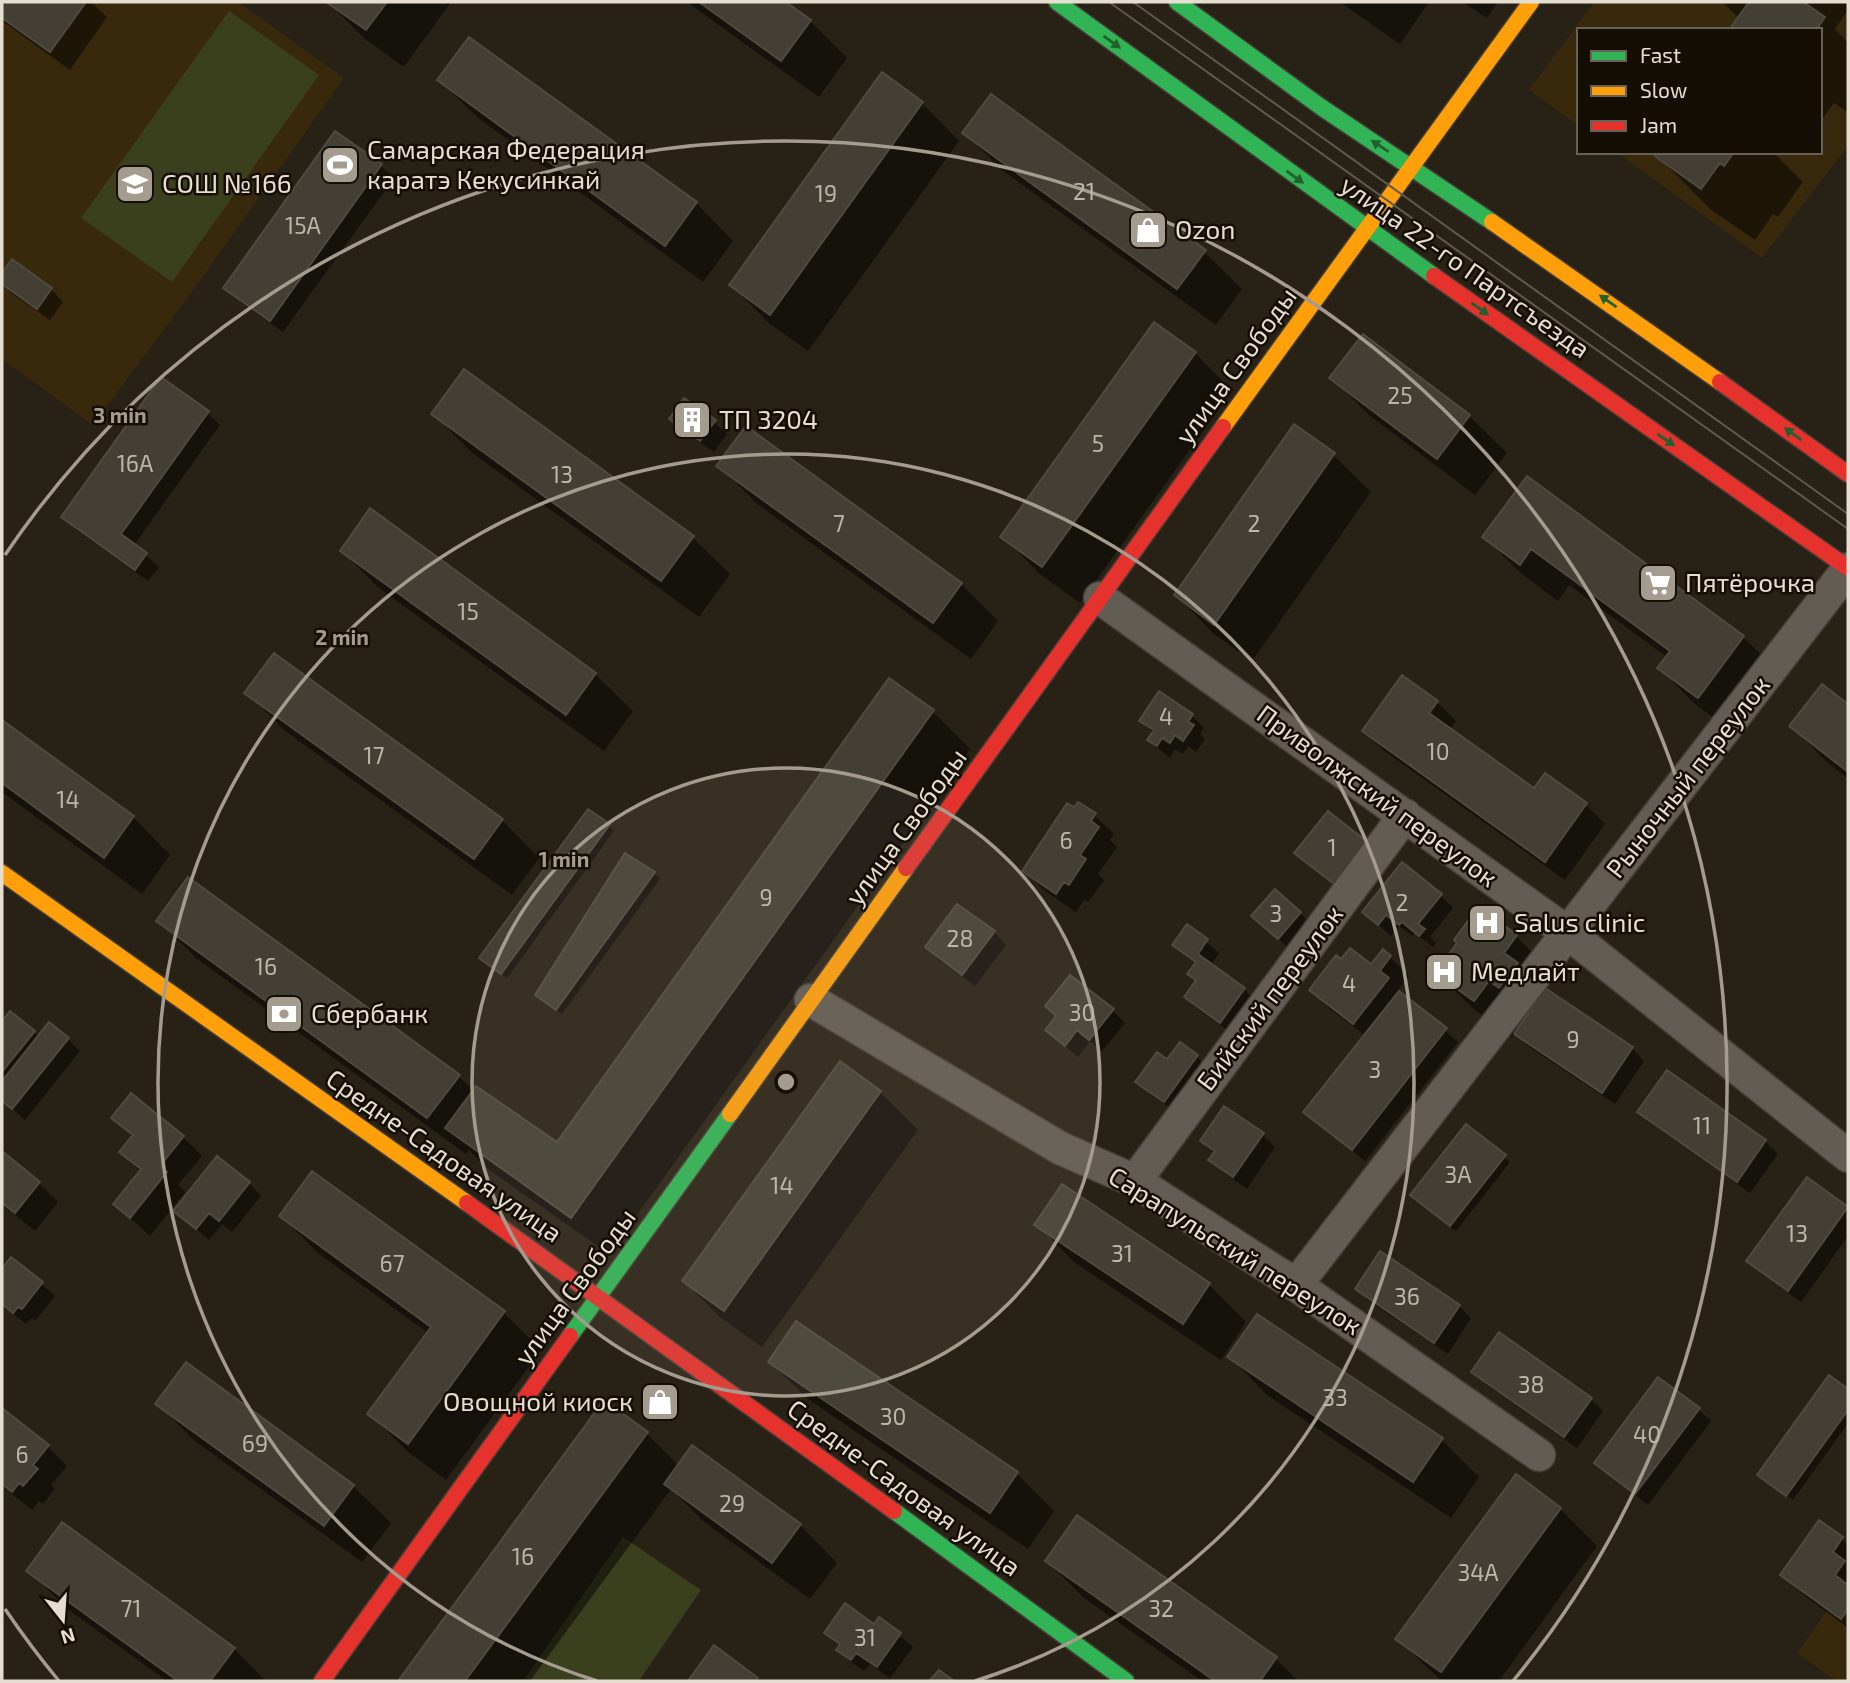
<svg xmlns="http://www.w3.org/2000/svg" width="1850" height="1683" viewBox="0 0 1850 1683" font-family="'Exo 2',sans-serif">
<rect width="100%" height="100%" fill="#282115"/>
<!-- built -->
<path fill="#38290d" d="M2 2H238L344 78 194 289 93 425 2 359Z
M1594 2H1848V146L1762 258 1616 152H1820V30H1579V126L1529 90Z
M1848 1581V1681H1836L1797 1653Z"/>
<!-- green -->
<path fill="#3a3f1e" d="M229 11 319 75 172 282 81 218Z
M623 1537 701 1590 639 1681H523Z"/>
<!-- shadow -->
<path fill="#0007" d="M2 2H91L107 17 70 70 2 21Z
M328 2H451L404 67 365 39Z
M687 2H783L810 21 847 58 819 97Z
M1340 2H1429L1400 44Z
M1462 2H1498L1487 18Z
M1722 2H1848V10L1835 29 1848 43 1847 112 1834 103 1820 122V30H1731L1739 18Z
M439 80 696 203 733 241 703 282 477 117Z
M922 103 959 141 808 351 769 323 731 285Z
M335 133 381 166 394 178 283 332 238 300 225 287Z
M965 133 1204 252 1242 289 1216 325 1002 170Z
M1660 152H1773L1803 182 1778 217 1773 214 1755 240 1710 209 1658 156Z
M12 261 51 289 63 302 50 320 11 293 2 283V276Z
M1195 353 1232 391 1080 603 1040 574 1003 537Z
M1332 378 1469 416 1507 453 1475 495 1369 415Z
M207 413 220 425 134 545 159 567 148 581 75 529 63 517Z
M434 414 692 537 730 574 699 617 471 452Z
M672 419 714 422 727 434 714 452 684 432Z
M1333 455 1371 492 1252 661 1213 633 1176 595Z
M719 465 961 584 998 621 971 659 756 503Z
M1527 478 1743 637 1781 674 1736 734 1696 705 1659 668 1667 657 1569 585 1558 601 1522 574 1484 537Z
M371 511 595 674 633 711 604 751 379 588 342 551Z
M1822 686 1848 706V779L1828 763 1791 726Z
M247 692 502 820 539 858 512 895 284 730Z
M1437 702 1456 721 1450 729 1535 790 1545 776 1586 805 1605 824 1565 880 1383 750 1364 731Z
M933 712 970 749 609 1254 484 1166 469 1150 466 1154 196 958 158 920 458 1076 474 1091 557 1145Z
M1192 716 1204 728 1200 734 1205 739 1196 752 1188 746 1183 754 1175 749 1170 758 1149 740 1154 733 1141 721Z
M2 722 133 817 170 855 142 894 2 792Z
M1328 813 1350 897 1297 853Z
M1094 815 1114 834 1110 840 1117 847 1098 874 1104 880 1088 902 1084 900 1076 912 1044 890 1025 871Z
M609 826 614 831 507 978 487 963Z
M654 873 660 879 562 1014 543 1000 537 995Z
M1440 895 1453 908 1430 937 1436 943 1433 947 1415 933 1412 936 1399 926 1391 936 1364 912Z
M1300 913 1312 926 1291 950 1266 928Z
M1187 926 1219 953 1211 965 1244 989 1256 1002 1233 1034 1198 1009 1186 997 1197 981 1189 974 1196 964 1174 945Z
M994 932 1006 945 975 986 939 960 927 947Z
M1516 936 1553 974 1542 989 1632 1048 1644 1061 1615 1104 1528 1046 1515 1033 1512 1037 1475 1010 1437 973 1459 943Z
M1390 957 1409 976 1398 990 1458 1042 1365 1161 1306 1112 1366 1036 1330 1009 1311 990 1341 962 1371 966Z
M1113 1011 1125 1023 1102 1051 1090 1041 1078 1057 1047 1030Z
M10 1013 39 1037 68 1039 80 1051 25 1120 2 1100V1024Z
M1196 1056 1209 1068 1177 1113 1150 1094 1138 1082 1168 1061Z
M840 1063 880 1092 918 1130 762 1347 721 1318 684 1281Z
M1667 1072 1765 1141 1778 1154 1750 1193 1652 1124 1640 1112Z
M113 1118 183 1137 202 1156 178 1185 185 1192 150 1236 115 1204 141 1172 121 1152 133 1137Z
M1263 1135 1275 1147 1247 1189 1223 1172 1211 1160 1215 1153 1202 1141Z
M2 1153 39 1183 58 1202 35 1231 2 1205Z
M1504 1157 1510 1162 1456 1231 1418 1201Z
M312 1173 504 1313 541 1350 446 1480 407 1451 370 1414 428 1333 318 1253 281 1216Z
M1807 1180 1848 1210V1236L1801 1302 1761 1273 1749 1261Z
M249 1183 261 1196 232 1232 222 1224 209 1240 175 1211Z
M1062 1186 1209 1285 1246 1322 1221 1360 1074 1262 1037 1224Z
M12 1259 55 1296 35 1321 32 1318 26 1324 2 1304V1272Z
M1357 1289 1459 1306 1471 1318 1448 1354 1369 1301Z
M1230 1357 1442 1440 1479 1477 1451 1518 1267 1395Z
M770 1362 1017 1474 1054 1511 1028 1549 808 1399Z
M1473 1372 1591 1399 1603 1411 1577 1448 1486 1384Z
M1829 1377 1848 1391V1423L1793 1500 1765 1481Z
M604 1402 646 1433 679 1466 800 1525 837 1563 810 1599 703 1521 671 1489 530 1681H400Z
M158 1404 353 1486 391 1523 362 1562 195 1441Z
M1698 1409 1711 1421 1648 1505 1609 1475 1596 1463Z
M2 1410 48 1447 67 1466 51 1485 55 1489 43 1504 39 1501 32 1510 2 1486Z
M1560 1509 1597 1546 1499 1681H1442L1397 1639Z
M1077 1518 1276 1659 1298 1681H1202L1084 1598 1047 1561Z
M1842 1539 1848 1545V1628L1801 1593 1782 1574Z
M29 1570 234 1649 266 1681H167L66 1608Z
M880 1620 913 1647 890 1678 870 1664 864 1671 851 1662 838 1650 840 1646 826 1633 875 1626Z"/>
<!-- building -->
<path fill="#443f34" stroke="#4f493f" stroke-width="2" d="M2 2H86L50 52 2 18Z
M326 2H387L366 30Z
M699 2H786L811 20 781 61Z
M1749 2H1803L1825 17 1816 30H1729Z
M469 37 697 202 665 246 437 80Z
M882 72 923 102 770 315 729 285Z
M991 94 1206 250 1177 289 962 133Z
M335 131 382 164 270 321 223 288Z
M1658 152H1734L1724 166 1720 163 1701 189 1655 156Z
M12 259 52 288 37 309 2 284V273Z
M1154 322 1196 352 1042 567 1000 537Z
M1363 334 1470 415 1437 459 1329 378Z
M464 369 694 536 661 581 431 414Z
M161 377 209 411 121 534 147 553 135 570 61 517Z
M684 398 716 420 700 441 669 419Z
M1294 424 1335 453 1214 625 1174 595Z
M746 426 962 583 933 623 716 466Z
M1527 476 1744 636 1698 698 1657 668 1670 651 1531 549 1520 565 1482 537Z
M370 508 596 673 566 715 340 551Z
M274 653 503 819 474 859 244 693Z
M1402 675 1438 701 1429 713 1534 788 1545 773 1587 803 1545 862 1362 731Z
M889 678 934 710 571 1218 445 1128 476 1086 557 1142Z
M1822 684 1848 704V772L1789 726Z
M1159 691 1193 714 1188 722 1194 725 1183 741 1175 735 1170 743 1162 738 1157 746 1147 740 1154 730 1139 721Z
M2 720 134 816 104 858 2 783Z
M1078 802 1096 813 1091 821 1099 827 1080 855 1086 859 1069 885 1064 882 1056 894 1022 871 1067 803 1074 807Z
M588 809 610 824 501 974 479 958Z
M1328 811 1370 844 1337 886 1294 853Z
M625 853 655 872 556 1010 535 995Z
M1402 862 1442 894 1418 924 1425 929 1419 936 1402 922 1399 925 1386 915 1378 925 1362 912Z
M188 877 460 1075 427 1118 156 921Z
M1275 889 1301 912 1278 939 1251 916Z
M957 904 995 931 962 975 925 947Z
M1485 911 1517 935 1504 953 1518 963 1499 988 1489 981 1474 1001 1435 973 1457 943 1454 940 1470 918 1477 922Z
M1187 924 1208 939 1198 954 1245 988 1220 1023 1184 997 1196 980 1187 974 1196 962 1172 945Z
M1350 948 1371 964 1383 949 1391 956 1380 971 1389 978 1353 1024 1309 990 1336 955 1341 959Z
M1070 975 1114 1009 1089 1040 1077 1030 1065 1046 1045 1030 1056 1016 1045 1006Z
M1545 988 1633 1047 1602 1093 1514 1034Z
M1399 991 1447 1028 1352 1150 1303 1112Z
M10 1011 35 1031 2 1072V1021Z
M49 1022 69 1038 12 1109 2 1101V1081Z
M1180 1042 1198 1055 1164 1102 1135 1082 1157 1052 1167 1059Z
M840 1061 881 1091 724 1311 682 1281Z
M1667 1070 1766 1140 1737 1182 1637 1112Z
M131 1093 184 1136 160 1166 167 1172 130 1218 113 1204 141 1169 119 1152 133 1135 111 1118Z
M1224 1106 1264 1133 1233 1177 1208 1160 1215 1151 1200 1141Z
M1466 1124 1506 1155 1450 1226 1410 1195Z
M2 1151 40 1182 15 1213 2 1203Z
M217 1156 250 1182 219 1221 209 1213 196 1229 173 1211Z
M312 1171 505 1311 408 1444 367 1414 431 1327 279 1216Z
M1807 1177 1848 1207 1788 1291 1746 1261Z
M1062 1184 1210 1283 1183 1324 1034 1225Z
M1380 1251 1460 1305 1434 1343 1355 1289Z
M11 1257 43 1282 22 1309 18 1307 13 1313 2 1304V1269Z
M1257 1314 1443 1438 1413 1482 1227 1357Z
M796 1321 1018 1472 990 1513 768 1362Z
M1499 1332 1592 1398 1564 1437 1471 1372Z
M186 1362 354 1485 324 1526 155 1404Z
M1829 1375 1848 1389V1410L1786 1496 1757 1475Z
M1658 1377 1700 1408 1635 1494 1594 1463Z
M604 1400 648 1432 465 1681H398Z
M2 1408 49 1445 33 1465 38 1469 23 1486 19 1483 12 1492 2 1484Z
M692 1445 801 1524 772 1563 664 1484Z
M1516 1474 1561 1508 1441 1672 1395 1639Z
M1077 1515 1277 1657 1260 1681H1215L1045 1561Z
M1819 1520 1843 1537 1833 1552 1845 1561 1835 1575 1848 1585V1609L1841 1619 1780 1575Z
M62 1522 235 1648 210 1681H178L26 1571Z
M845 1603 874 1624 879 1617 901 1633 877 1667 856 1653 851 1660 836 1650 840 1644 824 1633Z
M714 1645 758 1678 756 1681H688Z
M939 1670 954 1681H929Z"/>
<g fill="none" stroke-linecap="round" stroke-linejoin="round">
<defs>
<path id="street" d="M1100 598 1568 933 1848 1156
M811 1000 1060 1148 1135 1181 1296 1285 1539 1455
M1135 1181 1405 815
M1296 1285 1848 569"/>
<path id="fast" d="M1057 2 1434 276
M1177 2 1321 107 1492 222
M570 1336 730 1114
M894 1511 1126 1681"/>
<path id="slow" d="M1492 222 1720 382
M1223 427 1531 2
M2 873 467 1203
M730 1114 906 868"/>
<path id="jam" d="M1434 276 1848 568
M1720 382 1848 474
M906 868 1223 427
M467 1203 894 1511
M322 1681 570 1336"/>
</defs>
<!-- street casing -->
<use href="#street" stroke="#443d35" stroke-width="35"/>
<!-- fast casing -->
<use href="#fast" stroke="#443d35" stroke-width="19"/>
<!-- slow casing -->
<use href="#slow" stroke="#443d35" stroke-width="19"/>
<!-- jam casing -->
<use href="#jam" stroke="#443d35" stroke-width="19"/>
<!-- street -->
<use href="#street" stroke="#625c54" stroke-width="32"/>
<!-- fast -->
<use href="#fast" stroke="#30b455" stroke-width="16"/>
<!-- slow -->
<use href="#slow" stroke="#ff9f0a" stroke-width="16"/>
<!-- jam -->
<use href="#jam" stroke="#e5322d" stroke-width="16"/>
<!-- tram -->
<path stroke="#5f5950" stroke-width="2" d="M1109 2 1848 529
M1133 2 1848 514"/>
</g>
<!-- one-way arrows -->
<defs><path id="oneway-solid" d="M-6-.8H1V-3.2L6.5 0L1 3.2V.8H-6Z" transform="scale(1.75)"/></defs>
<g fill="#22612d">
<use href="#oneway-solid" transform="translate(1112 42) rotate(36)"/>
<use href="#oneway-solid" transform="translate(1380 146) rotate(-146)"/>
<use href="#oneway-solid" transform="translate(1295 177) rotate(36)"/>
<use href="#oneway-solid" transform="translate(1608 301) rotate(-145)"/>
<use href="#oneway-solid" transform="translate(1480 309) rotate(35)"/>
<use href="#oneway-solid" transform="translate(1793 434) rotate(-144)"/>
<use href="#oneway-solid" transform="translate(1666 440) rotate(35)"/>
</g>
<!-- distance rings -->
<circle cx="786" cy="1082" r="314" fill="#a49c8f" fill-opacity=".12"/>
<g fill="none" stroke="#a49c8f" stroke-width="3.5">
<circle cx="786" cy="1082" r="314"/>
<path d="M597 1681A628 628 0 1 1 975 1681"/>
<path d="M59 1681A942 942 0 0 1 5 1609M5 555A942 942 0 1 1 1513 1681"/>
</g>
<!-- icons -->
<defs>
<symbol id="stadium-square" viewBox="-11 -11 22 22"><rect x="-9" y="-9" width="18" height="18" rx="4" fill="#a49c8f" stroke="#140e05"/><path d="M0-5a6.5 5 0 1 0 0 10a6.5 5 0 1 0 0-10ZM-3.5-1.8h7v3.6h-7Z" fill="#fff"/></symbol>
<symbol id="school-square" viewBox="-11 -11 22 22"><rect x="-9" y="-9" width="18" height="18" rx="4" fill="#a49c8f" stroke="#140e05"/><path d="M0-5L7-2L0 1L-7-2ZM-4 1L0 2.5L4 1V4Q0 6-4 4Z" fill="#fff"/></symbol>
<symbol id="shop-square" viewBox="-11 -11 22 22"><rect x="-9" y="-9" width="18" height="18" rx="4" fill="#a49c8f" stroke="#140e05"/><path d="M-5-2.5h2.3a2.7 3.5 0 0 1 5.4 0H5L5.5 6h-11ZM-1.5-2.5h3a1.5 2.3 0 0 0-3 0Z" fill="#fff"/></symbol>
<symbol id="building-square" viewBox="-11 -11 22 22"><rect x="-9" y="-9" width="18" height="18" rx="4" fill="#a49c8f" stroke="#140e05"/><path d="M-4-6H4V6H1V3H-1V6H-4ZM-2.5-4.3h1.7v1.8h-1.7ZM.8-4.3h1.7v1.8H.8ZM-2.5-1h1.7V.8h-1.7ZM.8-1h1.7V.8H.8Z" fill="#fff"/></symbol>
<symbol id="supermarket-square" viewBox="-11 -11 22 22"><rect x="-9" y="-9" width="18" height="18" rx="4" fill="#a49c8f" stroke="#140e05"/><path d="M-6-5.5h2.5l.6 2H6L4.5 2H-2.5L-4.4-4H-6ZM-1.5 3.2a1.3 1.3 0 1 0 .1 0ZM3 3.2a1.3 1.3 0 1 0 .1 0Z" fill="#fff"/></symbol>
<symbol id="hospital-square" viewBox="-11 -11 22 22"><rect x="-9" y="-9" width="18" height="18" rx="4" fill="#a49c8f" stroke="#140e05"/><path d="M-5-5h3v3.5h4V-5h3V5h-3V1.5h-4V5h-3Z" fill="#fff"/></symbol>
<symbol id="bank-square" viewBox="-11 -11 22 22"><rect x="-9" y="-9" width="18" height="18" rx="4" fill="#a49c8f" stroke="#140e05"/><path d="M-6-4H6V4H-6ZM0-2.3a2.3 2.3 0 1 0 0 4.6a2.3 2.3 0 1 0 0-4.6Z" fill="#fff"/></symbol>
</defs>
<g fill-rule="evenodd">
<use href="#stadium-square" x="318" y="143" width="44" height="44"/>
<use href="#school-square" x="113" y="162" width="44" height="44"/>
<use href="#shop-square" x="1126" y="208" width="44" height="44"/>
<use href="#building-square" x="670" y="398" width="44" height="44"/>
<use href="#supermarket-square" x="1636" y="561" width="44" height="44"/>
<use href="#hospital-square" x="1465" y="901" width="44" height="44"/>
<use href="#hospital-square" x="1422" y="950" width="44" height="44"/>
<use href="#bank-square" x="262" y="992" width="44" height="44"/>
<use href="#shop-square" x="638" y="1380" width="44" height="44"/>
</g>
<g text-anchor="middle" stroke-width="5" stroke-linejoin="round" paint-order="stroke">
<!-- number labels -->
<g font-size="23" fill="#beb6a9">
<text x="1084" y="200">21</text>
<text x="826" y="202">19</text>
<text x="303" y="234">15А</text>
<text x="1400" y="404">25</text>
<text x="1098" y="452">5</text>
<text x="135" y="472">16А</text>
<text x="562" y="483">13</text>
<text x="839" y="532">7</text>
<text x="1254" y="532">2</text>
<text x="468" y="620">15</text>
<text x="1166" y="725">4</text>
<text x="1438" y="760">10</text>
<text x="374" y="764">17</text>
<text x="68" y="808">14</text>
<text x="1066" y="849">6</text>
<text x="1332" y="856">1</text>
<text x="766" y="906">9</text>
<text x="1402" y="911">2</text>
<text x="1276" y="922">3</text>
<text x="960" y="947">28</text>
<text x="266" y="975">16</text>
<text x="1349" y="992">4</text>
<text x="1082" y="1021">30</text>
<text x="1573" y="1048">9</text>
<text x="1375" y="1078">3</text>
<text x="1702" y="1134">11</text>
<text x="1458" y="1183">3А</text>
<text x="782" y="1194">14</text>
<text x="1797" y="1242">13</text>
<text x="1122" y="1262">31</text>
<text x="392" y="1272">67</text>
<text x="1407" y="1305">36</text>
<text x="1531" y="1393">38</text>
<text x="1335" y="1406">33</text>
<text x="893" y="1425">30</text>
<text x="1647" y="1443">40</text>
<text x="255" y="1452">69</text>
<text x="22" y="1463">6</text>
<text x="732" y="1512">29</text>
<text x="523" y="1565">16</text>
<text x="1478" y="1581">34А</text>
<text x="131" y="1617">71</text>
<text x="1161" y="1617">32</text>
<text x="865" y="1646">31</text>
</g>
<!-- poi labels -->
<g font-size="26" fill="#e6ded0" stroke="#140e05" text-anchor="start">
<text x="367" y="159">Самарская Федерация<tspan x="367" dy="30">каратэ Кекусинкай</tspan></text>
<text x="162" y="193">СОШ №166</text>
<text x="1175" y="239">Ozon</text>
<text x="719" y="429">ТП 3204</text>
<text x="1685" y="592">Пятёрочка</text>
<text x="1514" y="932">Salus clinic</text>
<text x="1471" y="981">Медлайт</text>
<text x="311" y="1023">Сбербанк</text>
<text x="633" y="1411" text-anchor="end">Овощной киоск</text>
</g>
<!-- street labels -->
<g font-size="26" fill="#e6ded0" stroke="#140e05">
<text transform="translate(1465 267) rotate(35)" y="9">улица 22-го Партсъезда</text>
<text transform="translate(1236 366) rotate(-54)" y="9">улица Свободы</text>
<text transform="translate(1688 777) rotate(-52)" y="9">Рыночный переулок</text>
<text transform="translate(1377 796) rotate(36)" y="9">Приволжский переулок</text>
<text transform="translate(906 827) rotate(-54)" y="9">улица Свободы</text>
<text transform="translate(1270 998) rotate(-53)" y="9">Бийский переулок</text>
<text transform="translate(444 1156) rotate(35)" y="9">Средне-Садовая улица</text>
<text transform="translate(1235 1251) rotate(32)" y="9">Сарапульский переулок</text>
<text transform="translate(575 1287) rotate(-54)" y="9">улица Свободы</text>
<text transform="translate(904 1488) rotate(36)" y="9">Средне-Садовая улица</text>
</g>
</g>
<circle cx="786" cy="1082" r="10" fill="#a49c8f" stroke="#140e05" stroke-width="3.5"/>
<g font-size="21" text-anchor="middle" font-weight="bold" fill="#a49c8f" stroke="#140e05" stroke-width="5" stroke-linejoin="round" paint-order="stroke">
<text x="120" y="423">3 min</text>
<text x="342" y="645">2 min</text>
<text x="564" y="867">1 min</text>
</g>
<!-- border -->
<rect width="1850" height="1683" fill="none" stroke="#e6ded0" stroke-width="7"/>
<!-- legend -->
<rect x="1577" y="28" width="245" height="126" fill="#140e05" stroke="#686156" stroke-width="2"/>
<rect x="1591" y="51" width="35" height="10" fill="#30b455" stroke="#686156" stroke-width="2"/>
<text x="1640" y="63" font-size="21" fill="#e6ded0">Fast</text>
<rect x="1591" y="86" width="35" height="10" fill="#ff9f0a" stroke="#686156" stroke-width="2"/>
<text x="1640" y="98" font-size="21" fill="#e6ded0">Slow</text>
<rect x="1591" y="121" width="35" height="10" fill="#e5322d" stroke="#686156" stroke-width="2"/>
<text x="1640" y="133" font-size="21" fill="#e6ded0">Jam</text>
<!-- north arrow -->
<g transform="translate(63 1620) rotate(163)" stroke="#140e05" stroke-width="5" paint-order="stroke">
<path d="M0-5L12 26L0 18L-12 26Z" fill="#e6ded0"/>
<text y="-10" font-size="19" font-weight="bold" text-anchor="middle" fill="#e6ded0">N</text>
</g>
</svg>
